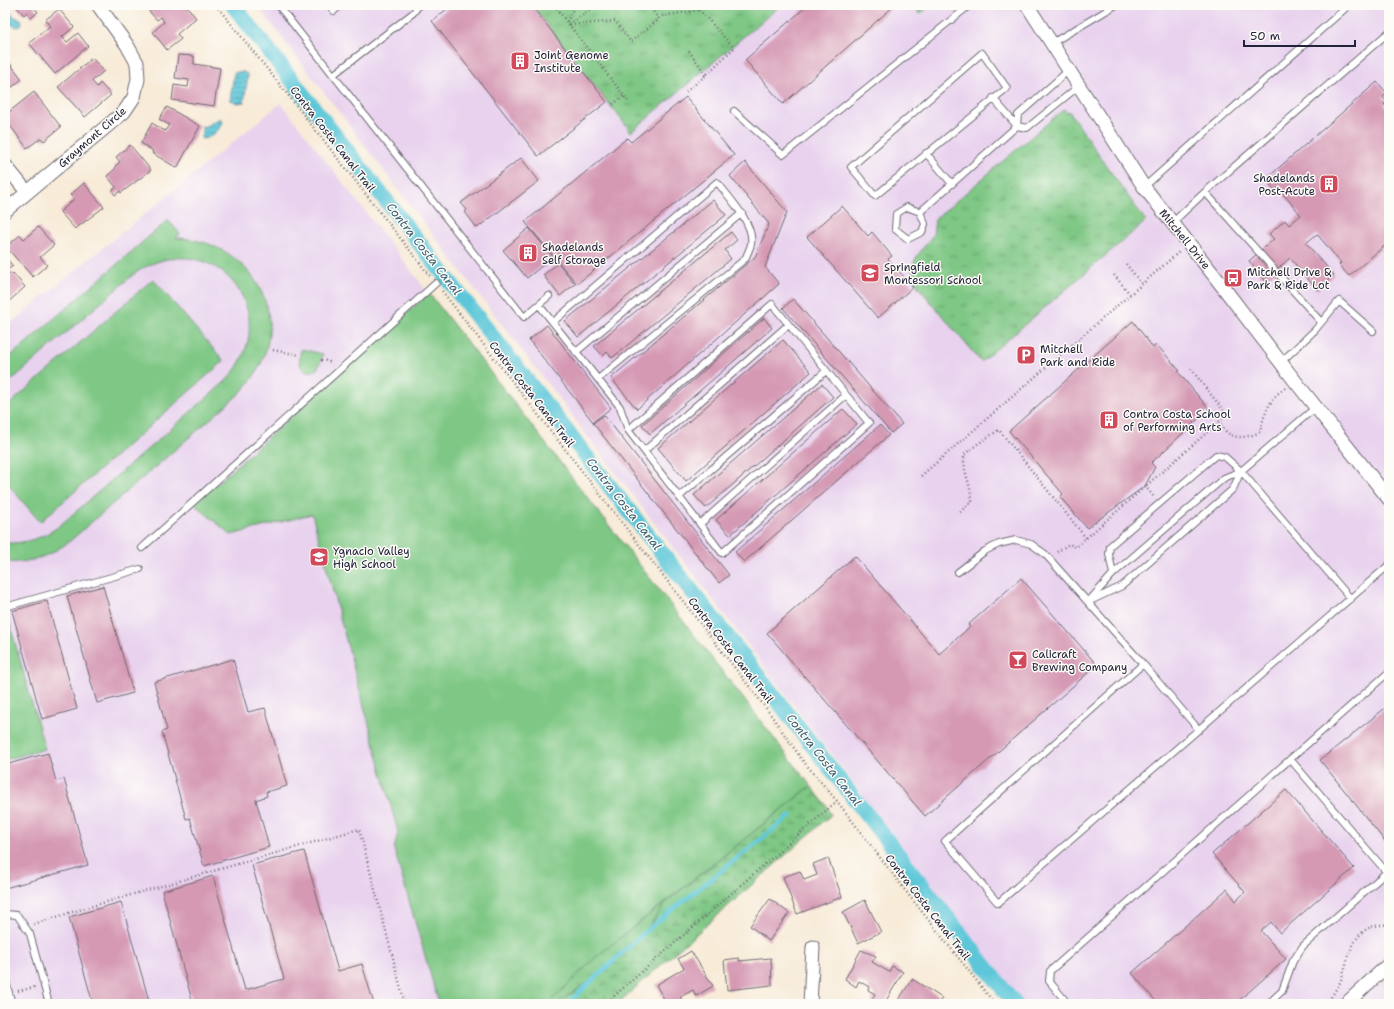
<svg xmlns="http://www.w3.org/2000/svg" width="1394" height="1009" viewBox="0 0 1394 1009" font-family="'Shantell Sans',sans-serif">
<defs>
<pattern id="grass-tufts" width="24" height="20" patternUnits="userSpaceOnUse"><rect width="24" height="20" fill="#7ec784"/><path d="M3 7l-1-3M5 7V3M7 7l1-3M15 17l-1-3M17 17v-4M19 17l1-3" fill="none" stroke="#67a16d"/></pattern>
<pattern id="wetland-marsh" width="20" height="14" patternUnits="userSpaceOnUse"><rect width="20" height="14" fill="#7ec784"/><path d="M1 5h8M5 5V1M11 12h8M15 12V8" fill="none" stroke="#67a16d"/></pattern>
<pattern id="water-rules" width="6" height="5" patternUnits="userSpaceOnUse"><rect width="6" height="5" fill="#5dc7d9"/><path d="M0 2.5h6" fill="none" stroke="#4ca1b1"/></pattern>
</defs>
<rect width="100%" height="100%" fill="#fdfcf7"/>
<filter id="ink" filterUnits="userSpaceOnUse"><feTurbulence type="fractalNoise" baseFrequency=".025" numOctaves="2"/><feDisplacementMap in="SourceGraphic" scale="8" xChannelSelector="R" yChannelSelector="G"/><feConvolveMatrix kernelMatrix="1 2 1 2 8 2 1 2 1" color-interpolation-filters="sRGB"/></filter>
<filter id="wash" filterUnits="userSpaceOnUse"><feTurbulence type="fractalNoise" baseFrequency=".012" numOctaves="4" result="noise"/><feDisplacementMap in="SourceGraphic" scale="16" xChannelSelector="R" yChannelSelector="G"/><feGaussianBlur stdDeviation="0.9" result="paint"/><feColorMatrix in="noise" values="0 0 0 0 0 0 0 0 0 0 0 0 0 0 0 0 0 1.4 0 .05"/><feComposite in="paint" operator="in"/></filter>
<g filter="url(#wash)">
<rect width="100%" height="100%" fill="#f8ebd8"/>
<!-- built -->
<path fill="#e8d2ee" d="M257 5H1389V1004H1023Z
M281 103 811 786 596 957 548 1004H5V328Z"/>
<!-- grass -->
<path fill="url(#grass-tufts)" stroke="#507460" d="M532 5H781L631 132Z
M912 5H931L920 14Z
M1064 109 1067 113 1069 111 1107 167 1146 221 981 362 919 288 913 278 912 267 917 256 933 235 935 219Z
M666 902 646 931 596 977 556 1004H548L596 957Z"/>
<!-- wetland -->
<path fill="url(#wetland-marsh)" stroke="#507460" d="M811 786 826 805 831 815 617 1004H556L596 977 646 931 666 902Z"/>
<!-- park -->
<path fill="#7ec784" stroke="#507460" d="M168 220 180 234 176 238C245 239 293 309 257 371 252 380 245 388 238 395L70 541C50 556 30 564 5 562V543C25 544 42 538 58 527L226 381C290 313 210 220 134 274L5 386V361Z
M153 279 224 361 40 522 5 481V408Z
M429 293 811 786 596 957 548 1004H439L394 849 398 832 312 514 231 535 194 504Z
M301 349 323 354C321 359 320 365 317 369 314 371 310 372 307 371 298 369 299 357 301 349Z
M5 614H7L45 749 5 760Z"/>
<!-- water -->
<path fill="url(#water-rules)" stroke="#40748a" d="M5 9 10 10 14 17 21 19 22 22 21 26 17 27 13 25H7L5 20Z
M238 72H244L248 75 244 102 237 103 230 100 234 73Z
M220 118 223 122C220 131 210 138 202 139L201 137 203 130 201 127 202 126 204 127Z"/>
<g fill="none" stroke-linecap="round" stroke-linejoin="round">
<!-- stream -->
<path stroke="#5dc7d9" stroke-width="4.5" d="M567 1004 646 931 791 815"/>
<!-- canal -->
<path stroke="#5dc7d9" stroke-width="16" d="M233 5 1015 1004"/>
</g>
<g id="blocks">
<!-- building -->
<path fill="#d599b4" d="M15 5H36L34 7 38 12 31 18 27 12 24 15Z
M152 5H186L196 18 177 34 181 39 167 50 153 32 164 22 161 17 157 20 147 9Z
M452 5H531L607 102 538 156 432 21Z
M808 5H895L783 104 745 60Z
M59 9 74 27 62 37 67 42 78 33 88 46 55 74 29 43 50 26 45 20Z
M178 55 194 56V64L220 68 214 106 172 100 174 85 188 87 189 80 175 78Z
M5 57 22 79 5 93Z
M92 58 104 71 92 81 97 87 100 83 111 95 85 117 58 87Z
M1377 82 1387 93 1383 97 1387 102 1384 104 1389 110V242L1349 276 1339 265 1341 263 1317 234 1306 243 1334 275 1317 290 1290 258 1265 280 1249 261 1274 239 1269 234 1285 220 1289 225 1301 215 1278 188 1275 191 1266 179Z
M34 92 61 127 44 141 41 138 27 148 5 119V115Z
M686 97 734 155 577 284 525 222 627 138 631 142Z
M167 107 200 126 177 168 152 153 153 151 141 143 152 123 165 131 169 125 159 119Z
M130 145 151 170 121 193 120 191 115 195 112 191 116 187 107 176 116 168 115 166 120 162 116 157Z
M521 158 539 181 477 228 465 212 467 210 461 203Z
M745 162 787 212 765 267 779 284 637 409 611 378 755 257 769 224 730 176Z
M84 183 104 207 75 229 60 212 74 199 70 195Z
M713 200 726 215 578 337 565 321Z
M842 206 868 236 872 232 892 256 888 259 913 287 878 318 807 237Z
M38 227 54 245 40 257 47 265 33 277 6 247 20 235 24 239Z
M529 228 553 257 527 278 503 250Z
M731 232 737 240 725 250 731 259 612 358 607 352 603 356 594 346Z
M5 257 13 266 7 270 11 275 13 273 25 287 5 305Z
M558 263 575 284 560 296 543 275Z
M793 299 902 424 891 433 783 308Z
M764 318 772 328 650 434 642 425Z
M1133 321 1153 348 1156 344 1180 371 1178 372 1209 409 1151 463 1155 467 1145 486 1087 528 1060 497 1063 494 1009 431Z
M547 325 611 408 593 422 529 340Z
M783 340 811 372 686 481 658 448Z
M822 384 833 397 706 508 694 495Z
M843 409 857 424 730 535 716 520Z
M604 415 729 575 719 583 593 423Z
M880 425 889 435 744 562 735 552Z
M855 556 939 654 970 627 968 625 1021 578 1097 665 925 816 767 633Z
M103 586 133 693 97 703 67 596Z
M47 601 77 709 42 719 12 611Z
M233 659 248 712 265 708 287 786 266 792 267 796 256 800 269 847 204 866 190 818 186 819 162 732 167 730 154 682Z
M1389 705V844L1388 845 1320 760Z
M48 753 56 781 64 779 88 865 5 888V765Z
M1286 790 1354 868 1280 933 1271 922 1261 931 1286 959 1235 1004H1158L1132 973 1227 889 1236 901 1245 892 1212 854Z
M304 851 338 971 362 964 374 1004H193L162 891 213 876 245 990 284 979 252 865Z
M828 858 842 897 797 914 783 877 800 871 804 880 817 875 813 864Z
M770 899 789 913 769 941 750 926Z
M865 900 881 932 858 943 843 912Z
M121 902 150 1004H93L69 917Z
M861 950 876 956 872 962 889 972 892 966 903 972 884 1004H875L871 1001 875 994 868 990 869 987 859 981 856 987 845 979Z
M691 951 713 986 696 996 693 990 680 997 683 1001 677 1004H667L656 985 684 968 678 959Z
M739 958V961L771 958 772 985 727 990 724 960Z
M912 979 942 998 938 1004H896Z"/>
</g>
</g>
<g filter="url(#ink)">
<use href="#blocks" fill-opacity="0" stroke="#6d6872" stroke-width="1"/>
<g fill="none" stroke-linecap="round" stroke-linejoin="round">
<defs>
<path id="lane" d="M278 5 524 317 549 296
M329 5 334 11 341 5
M1052 43 1116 5
M982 53 1007 88 875 196 851 167Z
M1069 70 1018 115 1017 126 1027 128 1079 86
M333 75 413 13 419 5
M734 111 783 155 970 5
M926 153 952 184
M1144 187 1349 5
M1205 192 1321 322
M907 207 920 212 925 224 922 232 908 239 895 229 896 214Z
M920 212 1017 126 993 98
M1172 223 1205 192 1389 32
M539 305 620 407 628 430 722 553 869 423 772 304 628 430
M553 322 717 182C729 197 755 225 751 244 750 249 747 254 745 259L598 379
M576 352 742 213
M1281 362 1315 330 1339 301 1373 331
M1316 407 1241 471 1351 599
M644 451 788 325
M1241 471 1233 489 1122 586 1088 602 1113 574 1224 478Z
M679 497 826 371
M700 524 846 395
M142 548 436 283
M958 572 985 551 999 544 1016 540 1031 544 1045 554 1143 664 1199 730
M1113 574 1109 554 1110 546 1216 455 1225 457 1241 471
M5 607 140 569
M1143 664 945 841 998 903 1389 565
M1290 759 1389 875
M5 914 17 915 30 934 49 1004
M5 978 12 1004
M1068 1004 1049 981 1050 971 1389 672
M1268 1004 1282 991 1293 961 1303 946 1389 870"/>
<path id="street" d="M1027 5 1144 187 1213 274 1295 381 1389 499
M5 165 27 192
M5 211 124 112 134 97 138 79 137 63 127 45 98 5
M810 1004 813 947
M1348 1004 1349 1001 1389 964"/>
</defs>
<!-- lane casing -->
<use href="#lane" stroke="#6d6872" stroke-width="8"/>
<!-- street casing -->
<use href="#street" stroke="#6d6872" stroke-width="15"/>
<!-- path -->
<path stroke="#6d6872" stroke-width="2.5" stroke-dasharray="1 3" stroke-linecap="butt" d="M216 5 288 95 430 276
M554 5 628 101
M662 16 700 10
M567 22 575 5
M569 24 597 5
M570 25 615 21 631 42 659 19 648 5
M689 51 706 75
M686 92 706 75 734 48 695 5
M613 104 624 96
M1126 264 1142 284
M1114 275 1130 294
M442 291 766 708 803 761 837 801 908 894 995 1004
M273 350 300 355
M321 360 328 361 332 364
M1191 369 1227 415 1219 422C1222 425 1225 432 1229 434 1238 440 1252 436 1260 432 1264 414 1269 399 1285 388
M921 476 1179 252
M1145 486 1154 497
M960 512 972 501C971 484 963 473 964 455L976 445 999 430 1086 538
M1057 552 1069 544 1076 547 1219 422
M34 924 82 909 359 829 405 1004
M18 991 35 987
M605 1004 837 801
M1327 1004C1331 996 1338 988 1341 980 1348 962 1350 936 1371 927 1376 925 1383 925 1389 924"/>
<!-- lane -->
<use href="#lane" stroke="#fff" stroke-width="6"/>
<!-- street -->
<use href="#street" stroke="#fff" stroke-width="13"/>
</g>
</g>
<!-- icons -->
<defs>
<symbol id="building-square" viewBox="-11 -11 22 22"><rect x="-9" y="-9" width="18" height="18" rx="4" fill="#d1495b" stroke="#fdfcf7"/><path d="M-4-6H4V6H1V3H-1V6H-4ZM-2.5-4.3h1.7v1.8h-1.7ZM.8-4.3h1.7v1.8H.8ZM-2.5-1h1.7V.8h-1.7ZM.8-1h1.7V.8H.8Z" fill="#fff"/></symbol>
<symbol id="school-square" viewBox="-11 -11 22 22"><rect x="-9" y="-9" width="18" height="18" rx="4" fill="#d1495b" stroke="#fdfcf7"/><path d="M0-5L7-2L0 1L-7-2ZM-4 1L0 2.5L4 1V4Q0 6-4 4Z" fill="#fff"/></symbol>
<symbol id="bus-square" viewBox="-11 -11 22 22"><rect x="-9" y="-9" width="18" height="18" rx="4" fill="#d1495b" stroke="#fdfcf7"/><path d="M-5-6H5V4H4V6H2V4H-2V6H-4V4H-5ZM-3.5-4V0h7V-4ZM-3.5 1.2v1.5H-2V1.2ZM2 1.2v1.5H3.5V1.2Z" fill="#fff"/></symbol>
<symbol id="parking-square" viewBox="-11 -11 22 22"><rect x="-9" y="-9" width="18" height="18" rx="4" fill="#d1495b" stroke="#fdfcf7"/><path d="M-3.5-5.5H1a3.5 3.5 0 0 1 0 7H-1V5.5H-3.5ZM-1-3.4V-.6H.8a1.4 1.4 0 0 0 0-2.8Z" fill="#fff"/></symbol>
<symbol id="bar-square" viewBox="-11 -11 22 22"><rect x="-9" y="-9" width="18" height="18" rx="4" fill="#d1495b" stroke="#fdfcf7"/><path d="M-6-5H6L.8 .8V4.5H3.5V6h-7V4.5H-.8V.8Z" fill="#fff"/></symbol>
</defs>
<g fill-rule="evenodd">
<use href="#building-square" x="509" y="50" width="22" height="22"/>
<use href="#building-square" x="1318" y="173" width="22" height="22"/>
<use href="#building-square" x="517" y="242" width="22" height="22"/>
<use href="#school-square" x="859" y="262" width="22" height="22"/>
<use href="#bus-square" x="1222" y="267" width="22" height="22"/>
<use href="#parking-square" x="1015" y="344" width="22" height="22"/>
<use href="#building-square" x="1098" y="409" width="22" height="22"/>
<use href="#school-square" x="308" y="546" width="22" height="22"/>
<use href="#bar-square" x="1007" y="649" width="22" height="22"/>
</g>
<g text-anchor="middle" stroke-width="3" stroke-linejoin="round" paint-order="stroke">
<!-- poi labels -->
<g font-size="11" fill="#22223b" stroke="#fdfcf7" text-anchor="start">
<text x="534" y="59">Joint Genome<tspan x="534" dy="13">Institute</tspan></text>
<text x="1315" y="182" text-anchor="end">Shadelands<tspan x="1315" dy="13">Post-Acute</tspan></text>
<text x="542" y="251">Shadelands<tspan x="542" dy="13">Self Storage</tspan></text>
<text x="884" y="271">Springfield<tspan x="884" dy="13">Montessori School</tspan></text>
<text x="1247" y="276">Mitchell Drive &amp;<tspan x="1247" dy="13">Park &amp; Ride Lot</tspan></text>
<text x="1040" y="353">Mitchell<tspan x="1040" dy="13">Park and Ride</tspan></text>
<text x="1123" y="418">Contra Costa School<tspan x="1123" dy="13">of Performing Arts</tspan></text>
<text x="333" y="555">Ygnacio Valley<tspan x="333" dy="13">High School</tspan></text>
<text x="1032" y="658">Calicraft<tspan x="1032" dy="13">Brewing Company</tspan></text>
</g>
<!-- street labels -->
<g font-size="11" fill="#22223b" stroke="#fdfcf7">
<text transform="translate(92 137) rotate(-41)" y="4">Graymont Circle</text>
<text transform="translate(333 139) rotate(52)" y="4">Contra Costa Canal Trail</text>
<text transform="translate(1185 239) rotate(51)" y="4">Mitchell Drive</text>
<text transform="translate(532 394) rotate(52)" y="4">Contra Costa Canal Trail</text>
<text transform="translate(731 650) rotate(52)" y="4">Contra Costa Canal Trail</text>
<text transform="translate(928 907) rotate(52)" y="4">Contra Costa Canal Trail</text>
</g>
<!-- water labels -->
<g font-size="12" font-style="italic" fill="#375c72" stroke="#fdfcf7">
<text transform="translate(424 249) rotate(52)" y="4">Contra Costa Canal</text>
<text transform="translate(624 504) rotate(52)" y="4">Contra Costa Canal</text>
<text transform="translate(824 760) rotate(52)" y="4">Contra Costa Canal</text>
</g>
</g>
<!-- margin -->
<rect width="1394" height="1009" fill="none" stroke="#fdfcf7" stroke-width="20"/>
<!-- scale -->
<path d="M1244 40v6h111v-6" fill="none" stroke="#22223b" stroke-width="2"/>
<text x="1250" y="40" font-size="12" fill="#22223b" stroke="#fdfcf7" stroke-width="3" paint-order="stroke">50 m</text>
</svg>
